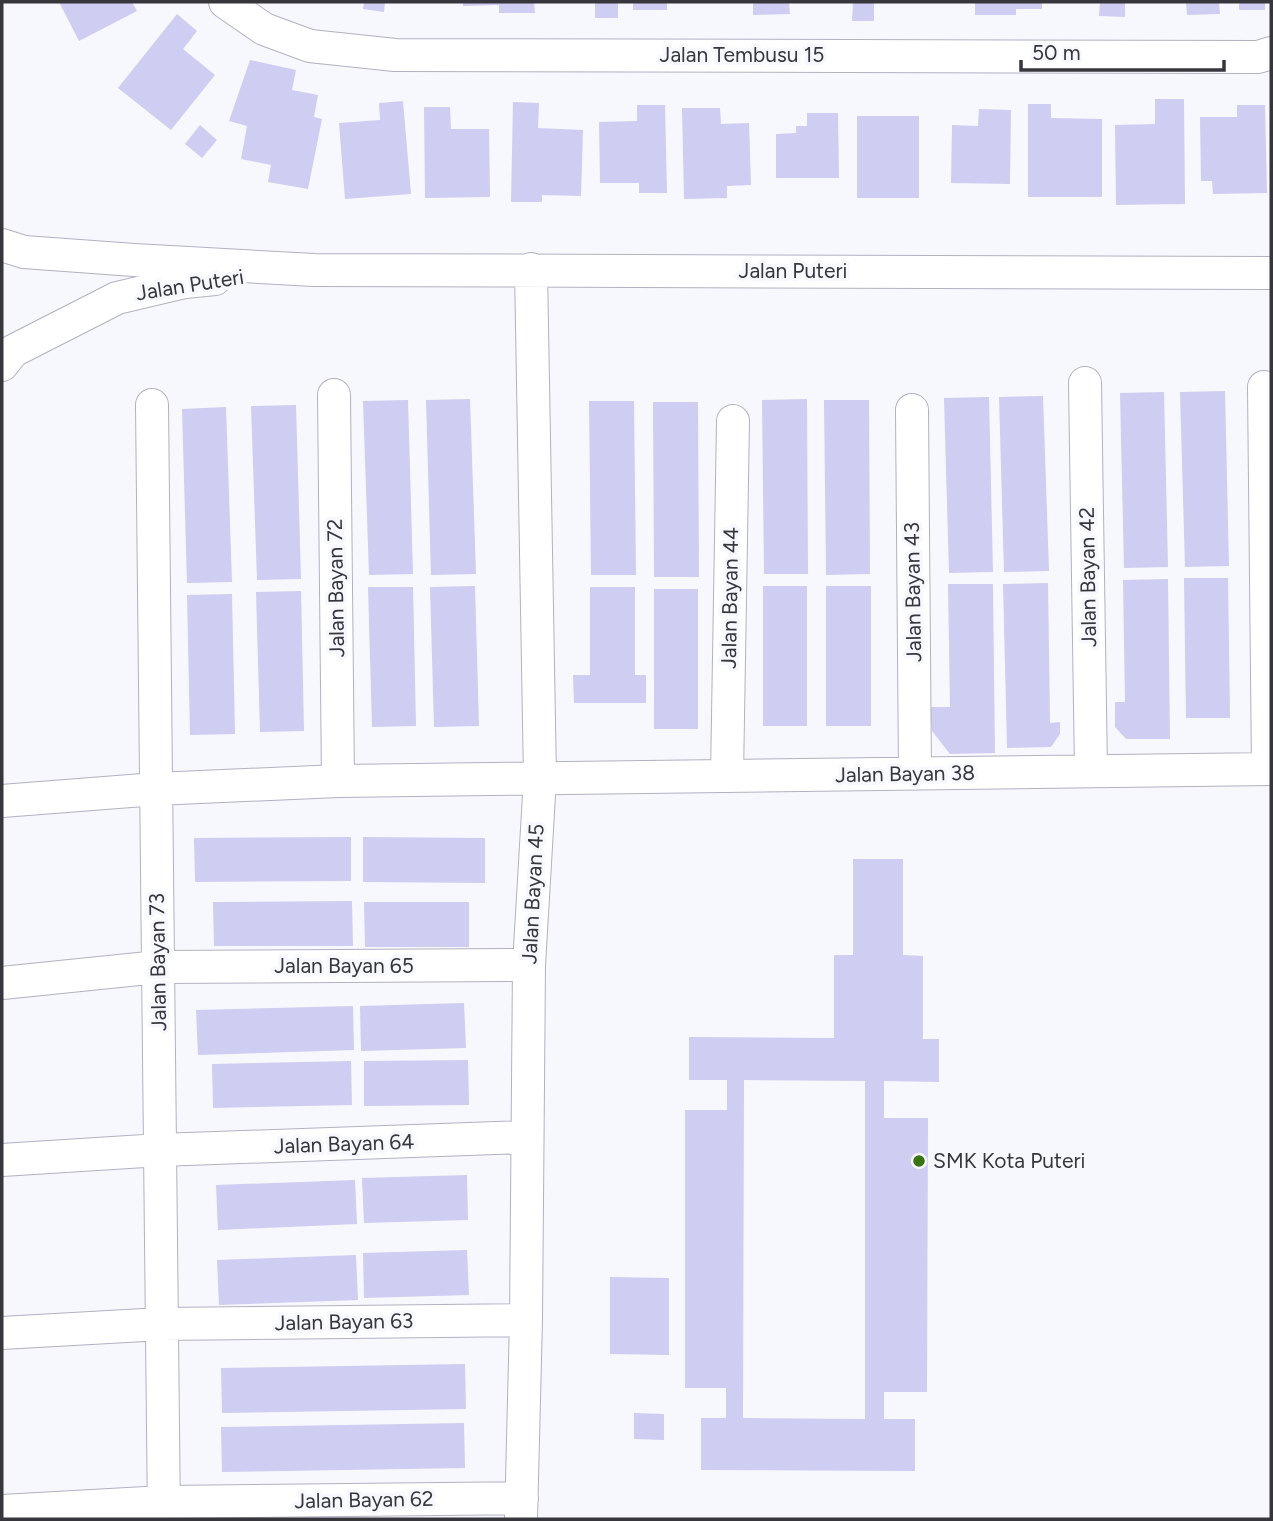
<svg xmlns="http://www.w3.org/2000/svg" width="1273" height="1521" viewBox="0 0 1273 1521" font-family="Figtree,sans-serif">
<rect width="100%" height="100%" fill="#f7f7fe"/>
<!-- building -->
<path fill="#cfcdf1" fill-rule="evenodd" d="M59 2H132L137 11 79 41Z
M364 2H385L384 12 363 9Z
M463 2H534L535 13H499V5L463 6Z
M595 2H618V18H595Z
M633 2H667V10H633Z
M753 2H789L790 14 753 15Z
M853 2H874V21H852Z
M975 2H1042V9H1016V15H975Z
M1100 2H1125V17L1099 16Z
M1186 2H1219L1220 14 1187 15Z
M1239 2H1265V10H1239Z
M177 14 197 31 183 49 215 75 171 130 118 88Z
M250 60 296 70 292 90 318 95 314 117 322 119 308 189 268 182 271 165 241 159 247 126 229 121Z
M1155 99H1184L1185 204 1116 205 1115 125 1155 124Z
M403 101 411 194 345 199 339 123 380 120 379 103Z
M513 102 539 103 538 128 583 130 581 196 542 195V202H511Z
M1028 104H1051V118L1102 119V197H1028Z
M637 105H665L667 193H639V183H600L599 122 637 121Z
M1237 105H1265L1267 193 1213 194 1212 181H1201L1200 117H1237Z
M424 107H450L451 129H489L490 197 425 198Z
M682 108H720L721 124 749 123 751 185 727 186V198L684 199Z
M979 109 1011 110 1010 184 951 183 952 125 978 126Z
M807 113H838L839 178H776V134L796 133V126H807Z
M857 116H919V198H857Z
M200 125 217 140 202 158 185 144Z
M1225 391 1229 566 1185 567 1180 392Z
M1164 392 1168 567 1124 568 1120 393Z
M1043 396 1049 571 1004 572 999 397Z
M989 397 993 572 949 573 944 398Z
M470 399 476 574 431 575 426 400Z
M807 399 808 574H764L762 400Z
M408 400 413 574 369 575 363 401Z
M824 400H869L870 574 826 575Z
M589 401H634L636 575H591Z
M653 402H698L699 577H654Z
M296 405 301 579 257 580 251 406Z
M226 407 232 582 187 583 182 409Z
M1184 578H1228L1230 718H1186Z
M1168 579 1170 739H1126L1115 727V702H1125L1123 580Z
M1048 583 1050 723 1060 722V734L1051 747 1007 748 1003 584Z
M948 584H993L995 753 950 754 932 731 930 707H950Z
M475 586 479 726 434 727 430 587Z
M763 586H807V726H763Z
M826 586H871V726H826Z
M368 587H413L416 726 372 727Z
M590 587H635V675H646V703H574L573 675H590Z
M654 589H698V729H654Z
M301 591 304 731 260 732 256 592Z
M232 594 235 734 190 735 187 595Z
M351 837V881L195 882 194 838Z
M363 837 485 838V883L363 882Z
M853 859H903V955L923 956V1039H939V1082L884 1081V1118H928L927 1392H884V1419H915V1471L701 1470V1418H726V1388H685V1110H727V1080H689V1037L834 1038V955H853ZM744 1080 865 1081V1419L743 1418Z
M352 901 353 946H214L213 902Z
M364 902H469V947H365Z
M464 1003 466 1048 361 1051 360 1006Z
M353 1006 354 1050 198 1055 196 1010Z
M468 1060 469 1105 364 1106V1061Z
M351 1061 352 1105 213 1108 212 1064Z
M467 1175 468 1220 364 1223 362 1178Z
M355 1180 357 1224 218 1230 216 1185Z
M467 1250 469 1295 364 1298 363 1253Z
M356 1255 358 1300 219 1305 217 1260Z
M610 1277 669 1278V1355L610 1354Z
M465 1364 466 1409 222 1413 221 1368Z
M634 1413 664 1414V1440L634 1439Z
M464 1423 465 1468 222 1472 221 1427Z"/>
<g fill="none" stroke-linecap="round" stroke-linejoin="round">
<defs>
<path id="minor" d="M225 2 264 29 310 46 395 55 1258 57 1271 53
M2 245 24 252 134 260 314 270 1271 273
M2 365 13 351 117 298 185 282 215 279
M1085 383 1091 771
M1264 387 1268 769
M334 395 338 781
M152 405 164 1519
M912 410 915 774
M727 776 733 421
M2 801 156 789 338 781 1271 769
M2 983 158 967 529 965
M2 1160 160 1150 527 1137
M2 1333 162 1324 526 1320
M2 1511 164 1502 522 1498
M521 1519 526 1320 529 965 540 778 531 269"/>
</defs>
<!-- minor casing -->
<use href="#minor" stroke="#b1b1c2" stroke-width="34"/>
<!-- minor -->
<use href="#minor" stroke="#fff" stroke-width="32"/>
</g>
<!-- markers -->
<circle fill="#38750c" stroke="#f7f7fe" stroke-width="2.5" cx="919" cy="1161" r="7"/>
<g text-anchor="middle" stroke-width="7" stroke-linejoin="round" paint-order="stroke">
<!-- street labels -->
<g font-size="21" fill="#37363d" stroke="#f7f7fe">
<text x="742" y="62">Jalan Tembusu 15</text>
<text x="793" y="278">Jalan Puteri</text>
<text transform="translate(190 285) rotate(-9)" y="7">Jalan Puteri</text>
<text transform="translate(1088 577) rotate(-91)" y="7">Jalan Bayan 42</text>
<text transform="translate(336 588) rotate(-91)" y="7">Jalan Bayan 72</text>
<text transform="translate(913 592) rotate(-91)" y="7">Jalan Bayan 43</text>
<text transform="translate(730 598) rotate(-89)" y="7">Jalan Bayan 44</text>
<text transform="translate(905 774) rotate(-1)" y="7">Jalan Bayan 38</text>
<text transform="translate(533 894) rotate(-87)" y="7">Jalan Bayan 45</text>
<text transform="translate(158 962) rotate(-91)" y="7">Jalan Bayan 73</text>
<text x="344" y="973">Jalan Bayan 65</text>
<text transform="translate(344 1144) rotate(-2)" y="7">Jalan Bayan 64</text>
<text transform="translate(344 1322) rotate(-1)" y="7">Jalan Bayan 63</text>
<text transform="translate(364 1500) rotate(-1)" y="7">Jalan Bayan 62</text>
</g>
<!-- poi labels -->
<g font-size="21" fill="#37363d" stroke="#f7f7fe" text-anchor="start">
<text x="933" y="1168">SMK Kota Puteri</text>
</g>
</g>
<!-- border -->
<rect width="1273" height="1521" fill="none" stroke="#37363d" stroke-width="7"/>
<!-- scale -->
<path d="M1021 60v10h203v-10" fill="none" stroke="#37363d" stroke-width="3.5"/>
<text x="1032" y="60" font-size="21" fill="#37363d" stroke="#f7f7fe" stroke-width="5" paint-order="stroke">50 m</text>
</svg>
